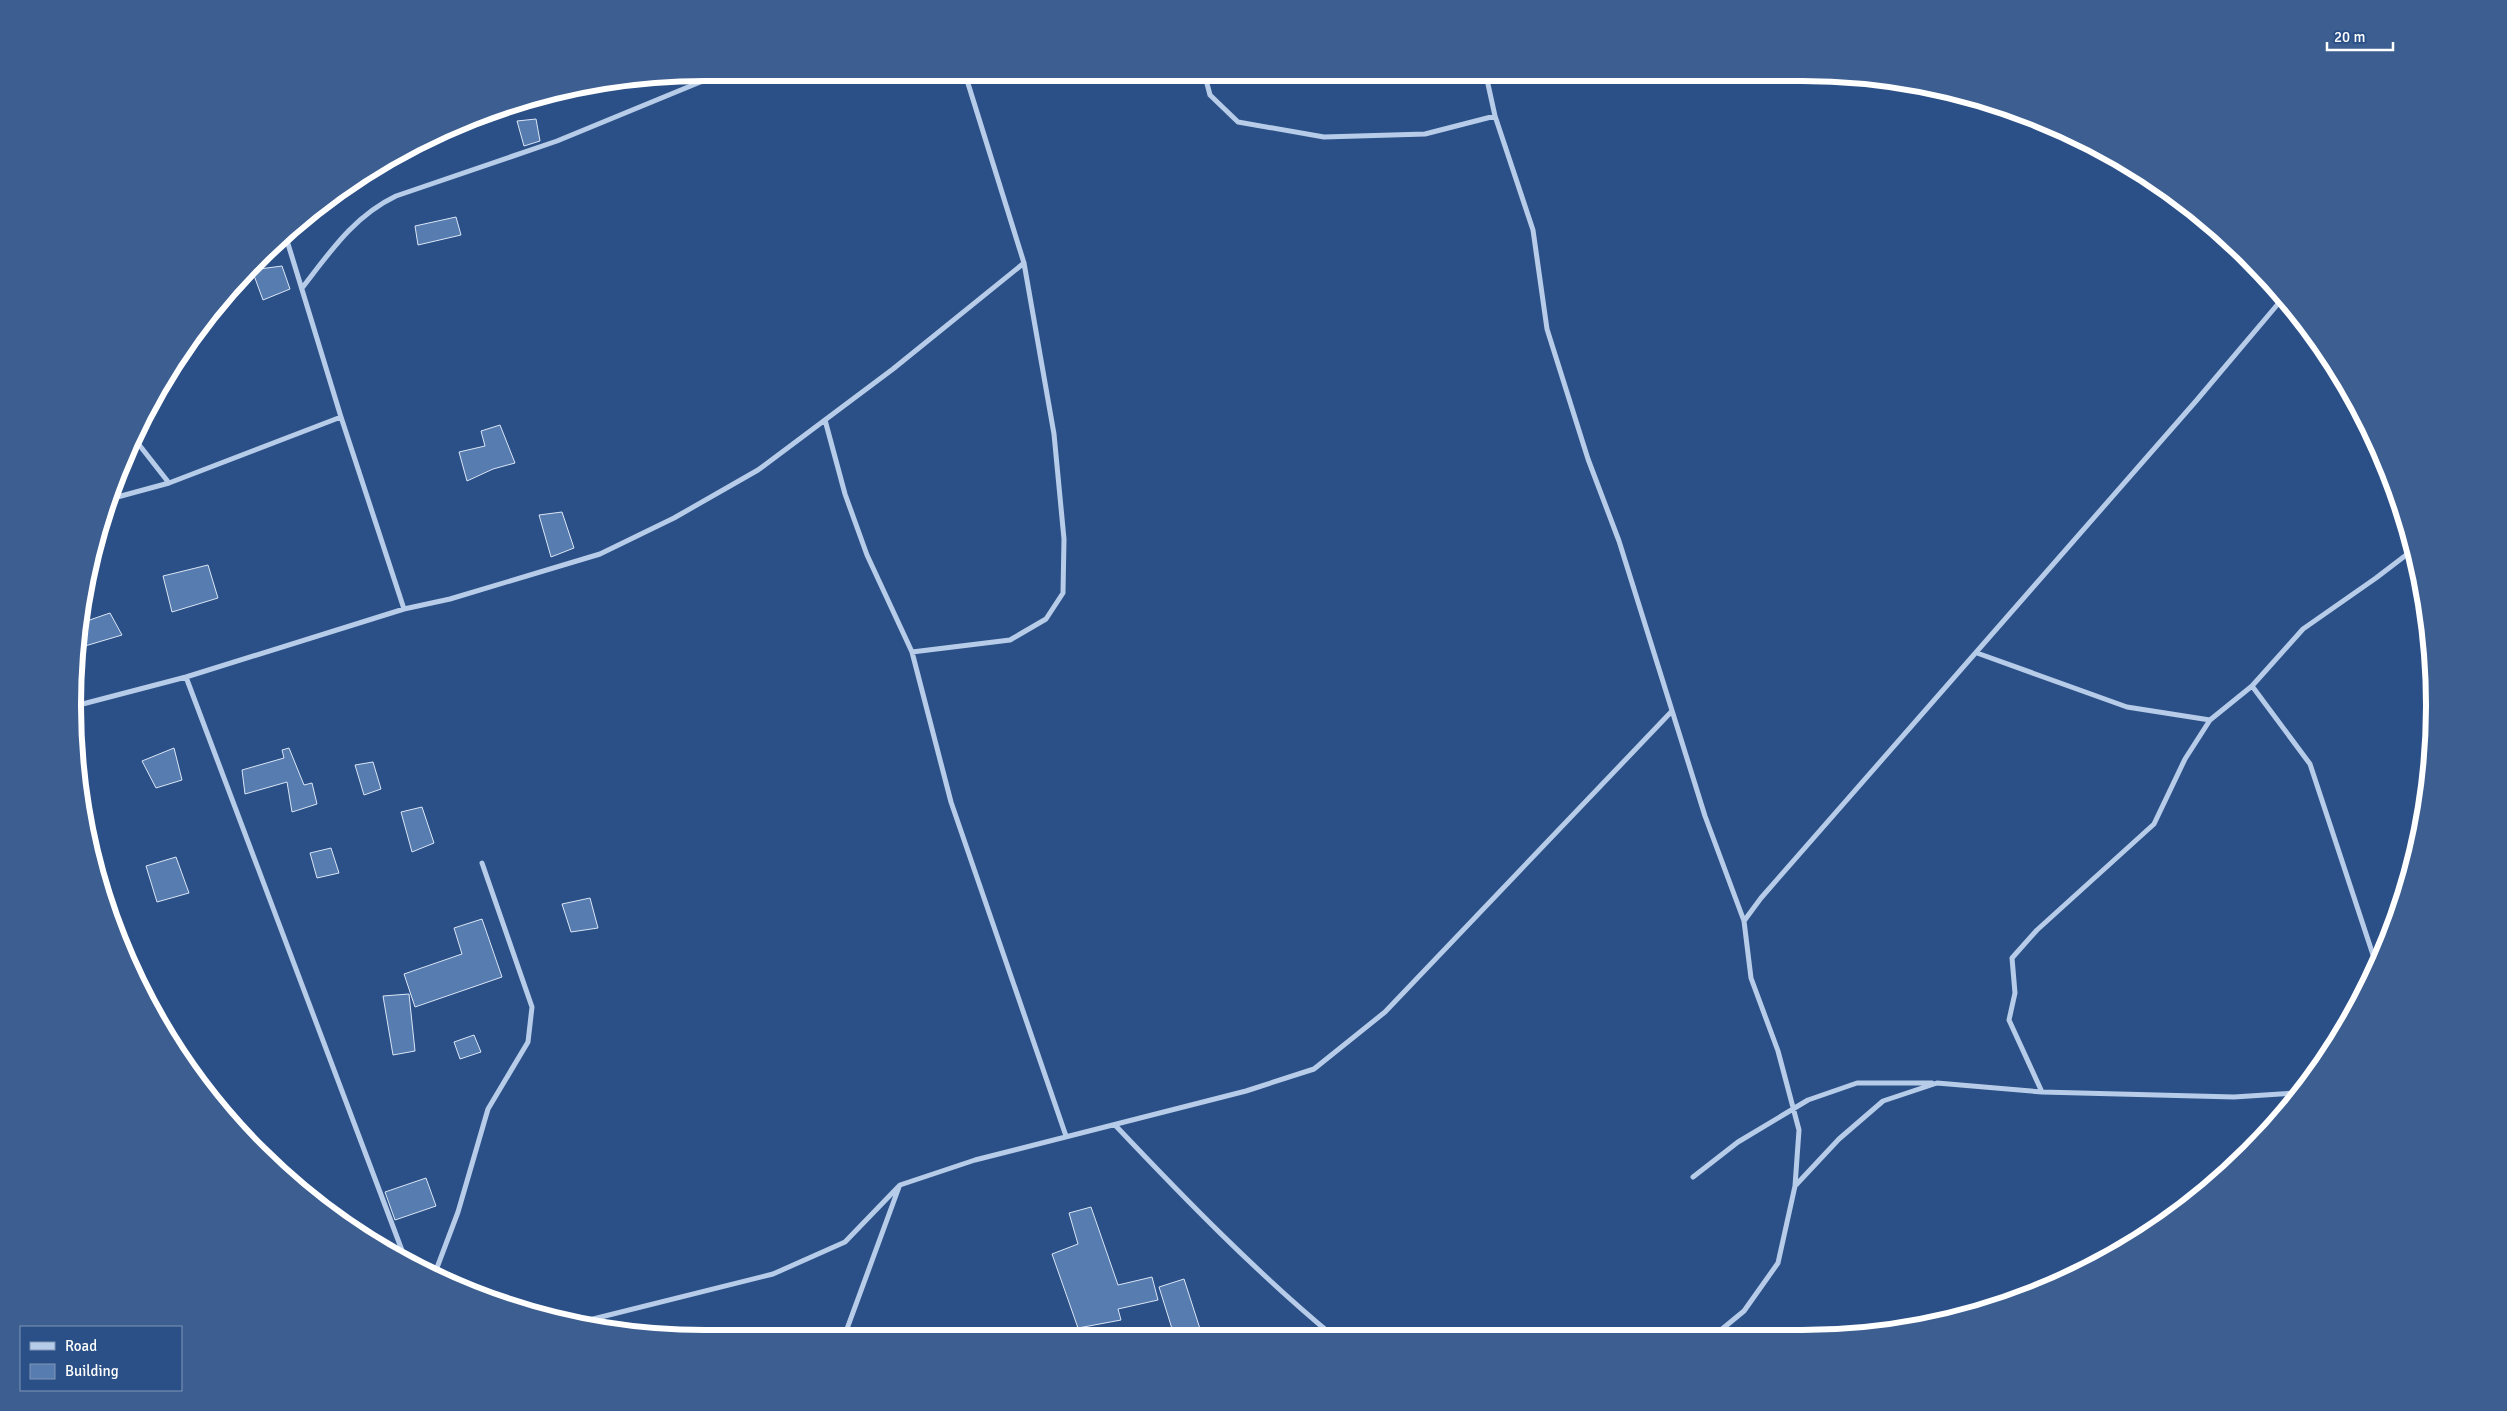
<svg xmlns="http://www.w3.org/2000/svg" width="2507" height="1411" viewBox="0 0 2507 1411" font-family="Signika,sans-serif">
<rect width="100%" height="100%" fill="#2b5087"/>
<!-- building -->
<path fill="#577cb0" stroke="#dbe6f6" d="M536 119 540 141 524 146 517 121Z
M456 217 461 235 418 245 415 226Z
M282 266 290 289 263 300 252 270Z
M500 425 515 463 493 469 467 481 459 452 485 446 481 431Z
M562 512 574 548 551 557 539 515Z
M208 565 218 598 172 612 163 576Z
M110 613 122 635 85 646 78 624Z
M174 748 182 780 156 788 142 761Z
M289 748 304 785 312 783 317 804 292 812 287 782 245 794 242 770 284 758 282 750Z
M373 762 381 789 364 795 355 765Z
M422 807 434 843 412 852 401 812Z
M331 848 339 873 317 878 310 853Z
M176 857 189 893 157 902 146 866Z
M590 898 598 928 571 932 562 904Z
M482 919 502 977 415 1007 404 974 462 954 454 928Z
M409 994 415 1051 393 1055 383 996Z
M474 1035 481 1052 460 1059 454 1042Z
M426 1178 436 1206 395 1220 385 1192Z
M1091 1207 1118 1285 1152 1277 1158 1300 1118 1309 1121 1320 1078 1328 1052 1254 1078 1244 1069 1213Z
M1184 1279 1202 1335H1174L1159 1287Z"/>
<g fill="none" stroke-linecap="round" stroke-linejoin="round">
<!-- minor -->
<path stroke="#b7cce8" stroke-width="5" d="M1486 75 1495 116 1533 230 1547 329 1588 459 1619 541 1705 816 1744 921 1751 978 1778 1051 1799 1130 1795 1186
M1205 76 1210 95 1238 122 1324 137 1425 134 1495 116
M285 234 341 417 404 609
M302 288C330 252 354 216 396 196L557 141 710 78
M825 420 845 494 867 555 912 652 951 802 1066 1136
M133 437 169 483
M110 499 169 483 341 417
M912 652 1010 640 1046 619 1063 593 1064 539 1054 434 1024 263 966 77
M1977 653 2127 707 2210 720 2252 686 2303 629 2376 578 2414 549
M186 677 406 1261
M2252 686 2310 764 2376 964
M75 706 186 677 404 609 450 599 600 554 674 518 758 470 893 369 1024 263
M1744 921 1761 898 2196 401 2283 298
M2042 1092 2009 1020 2015 993 2012 958 2037 930 2154 824 2185 759 2210 720
M1115 1125C1184 1198 1255 1271 1332 1335
M1693 1177 1738 1142 1808 1100 1857 1083H1932
M435 1273 458 1212 488 1109 528 1042 532 1007 482 863
M577 1323 773 1274 845 1242 900 1185 975 1160 1246 1091 1314 1069 1385 1012 1672 711
M1716 1334 1744 1311 1778 1263 1795 1186 1839 1139 1883 1101 1937 1083 2042 1092 2234 1097 2295 1093
M844 1337 899 1187"/>
</g>
<!-- crop -->
<path d="M0 0H2507V1411H0ZM705 81H1802A624 624 0 0 1 2426 705V706A624 624 0 0 1 1802 1330H705A624 624 0 0 1 81 706V705A624 624 0 0 1 705 81Z" fill="#3c5e91" fill-rule="evenodd"/>
<path fill="none" stroke="#fff" stroke-width="6" d="M705 81H1802A624 624 0 0 1 2426 705V706A624 624 0 0 1 1802 1330H705A624 624 0 0 1 81 706V705A624 624 0 0 1 705 81Z"/>
<!-- legend -->
<rect x="20" y="1326" width="162" height="65" fill="#2b5087" stroke="#8096b7"/>
<rect x="30" y="1342" width="25" height="8" fill="#b7cce8" stroke="#8096b7"/>
<text x="65" y="1351" font-size="15" fill="#ffffff">Road</text>
<rect x="30" y="1364" width="25" height="15" fill="#577cb0" stroke="#8096b7"/>
<text x="65" y="1376" font-size="15" fill="#ffffff">Building</text>
<!-- scale -->
<path d="M2327 42v8h66v-8" fill="none" stroke="#ffffff" stroke-width="2.5"/>
<text x="2334" y="42" font-size="15" fill="#ffffff" stroke="#2b5087" stroke-width="4" paint-order="stroke">20 m</text>
</svg>
